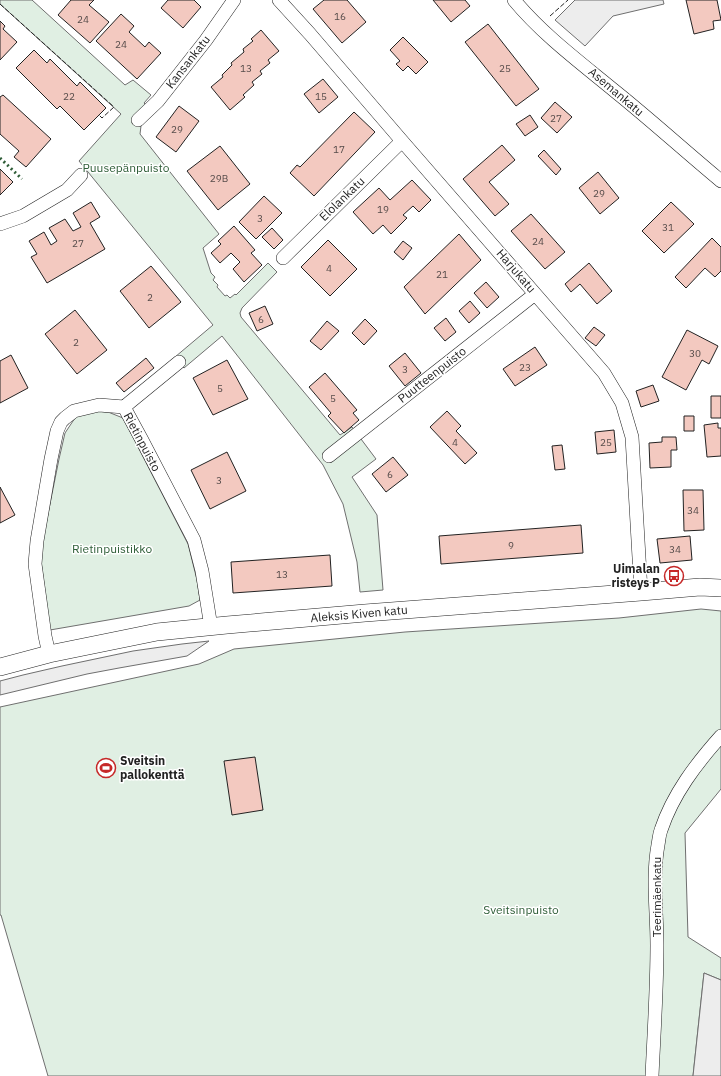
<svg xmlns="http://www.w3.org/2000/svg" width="721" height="1076" viewBox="0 0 721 1076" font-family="'IBM Plex Sans',sans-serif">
<rect width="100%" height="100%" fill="#fff"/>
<!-- green -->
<path fill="#e0efe3" stroke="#6f6f6f" d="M0 0H32L125 85 133 80 151 95 144 103 153 112 141 126 140 134 219 234 203 248 211 273 215 277 213 280 218 285 217 287 225 296 227 295 230 298 235 294 236 295 268 263 277 272 242 308 240 313 241 317 340 435 352 427 376 459 352 477 377 515 383 590 360 592 357 562 343 504 323 465 222 336 184 368 175 357 213 325 79 161 121 114 0 4Z
M95 411 108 412 123 418 188 544 197 580 200 600 189 606 50 630 41 562 42 544 59 459 65 433 73 421 77 416Z
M701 609 721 611V789L685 833 688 937 721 958V980L704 973 693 1076H48L1 915H0V707L199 664 234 649 405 632 619 618Z"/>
<!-- parking -->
<path fill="#ededed" stroke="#6f6f6f" d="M575 0H663L664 4 613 16 585 46 555 20Z
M209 641 187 656 119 668 87 674 0 695V681L23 675 62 666 133 651 182 644Z
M704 973 721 980V1076H693Z"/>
<!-- building -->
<path fill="#f3c9c0" stroke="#222" d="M71 0H94L89 5 109 22 90 43 58 15Z
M168 0H194L201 7 183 28 161 8Z
M324 0H347L366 22 342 43 313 9Z
M433 0H465L470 6 451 22Z
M686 0H717L721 20 713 21 714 29 694 34Z
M121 14 134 26 129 32 145 47 149 42 161 53 137 79 96 41Z
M0 21 5 26 3 29 17 42 0 60Z
M488 24 539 89 516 106 465 42Z
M261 30 279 51 268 60 270 63 260 71 262 74 252 82 254 85 243 95 245 97 230 110 211 87 223 77 222 75 232 65 231 63 244 52 243 49 253 41 251 39Z
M403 37 428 62 416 74 408 66 403 71 396 64 400 61 390 50Z
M34 50 47 63 50 59 77 86 80 82 106 108 84 130 60 106 57 109 16 68Z
M323 79 338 97 319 113 304 94Z
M3 95 51 139 26 167 14 157 19 151 0 134V97Z
M555 102 572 117 557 133 541 118Z
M179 106 199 121 176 152 156 137Z
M354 112 375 132 314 196 290 173 297 165 300 167Z
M530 115 538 127 525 136 516 124Z
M502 145 515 160 489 182 509 204 495 216 463 179Z
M220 146 250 184 218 210 187 171Z
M544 150 561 169 556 175 538 156Z
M0 169 13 182 0 195Z
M598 172 619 198 600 214 579 188Z
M412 180 431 200 419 212 413 206 403 215 407 218 391 234 383 225 373 234 353 212 379 188 390 200Z
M264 196 282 213 256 239 239 222Z
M91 202 100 217 90 223 105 249 47 283 31 257 37 254 29 241 44 232 51 245 57 241 49 228 65 219 73 231 81 227 73 213Z
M671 202 694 224 664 253 642 231Z
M531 214 565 252 545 269 511 231Z
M234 226 255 250 251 253 262 265 244 282 233 269 240 262 231 253 220 263 211 253 221 244 218 241Z
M272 228 283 240 274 249 262 237Z
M459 234 481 260 425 314 404 287Z
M712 238 721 247V271L715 277 705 268 686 288 675 277Z
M328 240 357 269 330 296 301 267Z
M403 241 412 248 403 260 394 252Z
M589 263 612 291 597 304 580 284 571 292 565 284Z
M151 266 181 302 149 328 120 291Z
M486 282 499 297 487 308 474 293Z
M470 301 480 313 469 323 459 311Z
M265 306 273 324 257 331 249 313Z
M75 310 107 350 77 374 45 334Z
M446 318 456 332 445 341 434 328Z
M365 319 377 331 364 345 352 333Z
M327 321 339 331 321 350 310 341Z
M594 327 605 335 596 346 585 338Z
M687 330 718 346 709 364 702 360 686 390 662 377Z
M535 347 547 365 515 386 503 369Z
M405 353 421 373 405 386 389 366Z
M11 355 28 388 0 403V361Z
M146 358 154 368 124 392 116 383Z
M227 360 248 399 213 415 193 378Z
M325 373 357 410 353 413 359 420 344 433 328 416 331 413 309 387Z
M653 385 659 401 641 407 636 391Z
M711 396H721V418H711Z
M447 411 461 426 456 431 477 453 465 464 430 427Z
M684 416H694V431H684Z
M718 423V428H721V456L707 457 704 425Z
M614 430 616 452 597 454 595 432Z
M662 437H676L677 450H671V467L650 468 649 443 662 442Z
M562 445 565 469 555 470 552 446Z
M227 452 246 491 210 509 191 470Z
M393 457 408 475 386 492 372 474Z
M0 487 15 515 0 523Z
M683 490H703L704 530 684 531Z
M581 525 583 553 441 564 439 536Z
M690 536 692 560 660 563 657 539Z
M330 555 332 586 233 593 231 562Z
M255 757 263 810 232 815 224 761Z"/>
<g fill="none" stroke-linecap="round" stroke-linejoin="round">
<defs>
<path id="minor" d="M279 0 310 34 402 141 604 373 622 403 632 437 641 592
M514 0C543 35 581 63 616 92 652 121 686 152 721 181
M138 120 158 101 206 40 234 0
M0 224 23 216 67 190 81 175
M283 258 402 141
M124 407 179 362
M329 456 535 294
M49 654 45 636 35 564 37 541 51 459 57 431 61 422 65 418 74 411 99 405 124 407 142 440 194 540 202 571 211 627
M652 1076C654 1032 657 989 657 945 657 912 652 878 658 845 659 840 659 835 661 830 673 794 696 764 721 736"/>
<path id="tertiary" d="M0 667 49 654 157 632 227 625 365 613 641 592 700 587 721 588"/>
</defs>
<!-- minor casing -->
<use href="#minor" stroke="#222" stroke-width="14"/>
<!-- tertiary casing -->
<use href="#tertiary" stroke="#222" stroke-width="18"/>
<!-- minor -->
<use href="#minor" stroke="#fff" stroke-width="13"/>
<!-- tertiary -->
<use href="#tertiary" stroke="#fff" stroke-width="17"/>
<!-- hedge -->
<path stroke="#2f5e38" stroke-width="3" stroke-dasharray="2 3" stroke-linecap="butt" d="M0 158 22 179"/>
<!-- fence -->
<path stroke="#222" stroke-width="1" stroke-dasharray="5 2" stroke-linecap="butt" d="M0 4 114 107 102 118 99 115
M550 16 568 0"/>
</g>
<!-- icons -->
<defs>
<symbol id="bus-ring" viewBox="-11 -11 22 22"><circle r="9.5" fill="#fff" stroke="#c62828" stroke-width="1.5"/><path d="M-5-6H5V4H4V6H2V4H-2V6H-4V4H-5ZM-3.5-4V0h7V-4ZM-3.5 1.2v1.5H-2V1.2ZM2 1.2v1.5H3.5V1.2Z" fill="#c62828"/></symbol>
<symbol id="stadium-ring" viewBox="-11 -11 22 22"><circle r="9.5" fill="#fff" stroke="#c62828" stroke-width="1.5"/><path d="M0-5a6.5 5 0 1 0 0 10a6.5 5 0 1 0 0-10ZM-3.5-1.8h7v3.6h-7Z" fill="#c62828"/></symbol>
</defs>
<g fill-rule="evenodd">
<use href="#bus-ring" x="663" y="565" width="22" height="22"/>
<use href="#stadium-ring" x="95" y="757" width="22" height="22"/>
</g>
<g text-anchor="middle" stroke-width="3" stroke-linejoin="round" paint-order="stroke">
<!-- number labels -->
<g font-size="10" fill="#564c4a">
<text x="340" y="20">16</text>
<text x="83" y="23">24</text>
<text x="121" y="48">24</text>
<text x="246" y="72">13</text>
<text x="505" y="72">25</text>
<text x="69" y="100">22</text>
<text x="321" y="100">15</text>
<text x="556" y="122">27</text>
<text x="177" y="133">29</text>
<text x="339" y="153">17</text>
<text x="219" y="182">29B</text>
<text x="599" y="197">29</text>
<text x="383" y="213">19</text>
<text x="260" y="222">3</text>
<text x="668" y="231">31</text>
<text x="538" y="245">24</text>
<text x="78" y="247">27</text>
<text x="329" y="272">4</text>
<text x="442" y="278">21</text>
<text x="150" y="301">2</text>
<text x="261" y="323">6</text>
<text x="76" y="346">2</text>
<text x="695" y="357">30</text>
<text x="525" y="371">23</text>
<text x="405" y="373">3</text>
<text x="220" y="392">5</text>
<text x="333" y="402">5</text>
<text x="455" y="446">4</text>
<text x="606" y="446">25</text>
<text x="390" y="478">6</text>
<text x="219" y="484">3</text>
<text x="693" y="514">34</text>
<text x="511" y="549">9</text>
<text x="675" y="553">34</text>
<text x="282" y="578">13</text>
</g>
<!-- street labels -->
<g font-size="12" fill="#222" stroke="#fff">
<text transform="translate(188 62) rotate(-52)" y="4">Kansankatu</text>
<text transform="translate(616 92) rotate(40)" y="4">Asemankatu</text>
<text transform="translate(342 199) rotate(-44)" y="4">Elolankatu</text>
<text transform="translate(516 271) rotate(49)" y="4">Harjukatu</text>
<text transform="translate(432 375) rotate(-38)" y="4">Puutteenpuisto</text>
<text transform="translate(142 442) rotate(62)" y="4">Rietinpuisto</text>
<text transform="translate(359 614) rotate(-5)" y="4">Aleksis Kiven katu</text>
<text transform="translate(657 897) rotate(-90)" y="4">Teerimäenkatu</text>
</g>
<!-- park labels -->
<g font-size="12" fill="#2f5e38" stroke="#fff">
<text x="126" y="172">Puusepänpuisto</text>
<text x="112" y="553">Rietinpuistikko</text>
<text x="521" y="914">Sveitsinpuisto</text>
</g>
<!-- poi labels -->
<g font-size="12" font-weight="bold" fill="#222" stroke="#fff" text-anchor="end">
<text x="660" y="573">Uimalan<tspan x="660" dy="14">risteys P</tspan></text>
<text x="120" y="765" text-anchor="start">Sveitsin<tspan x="120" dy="14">pallokenttä</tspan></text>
</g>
</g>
</svg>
